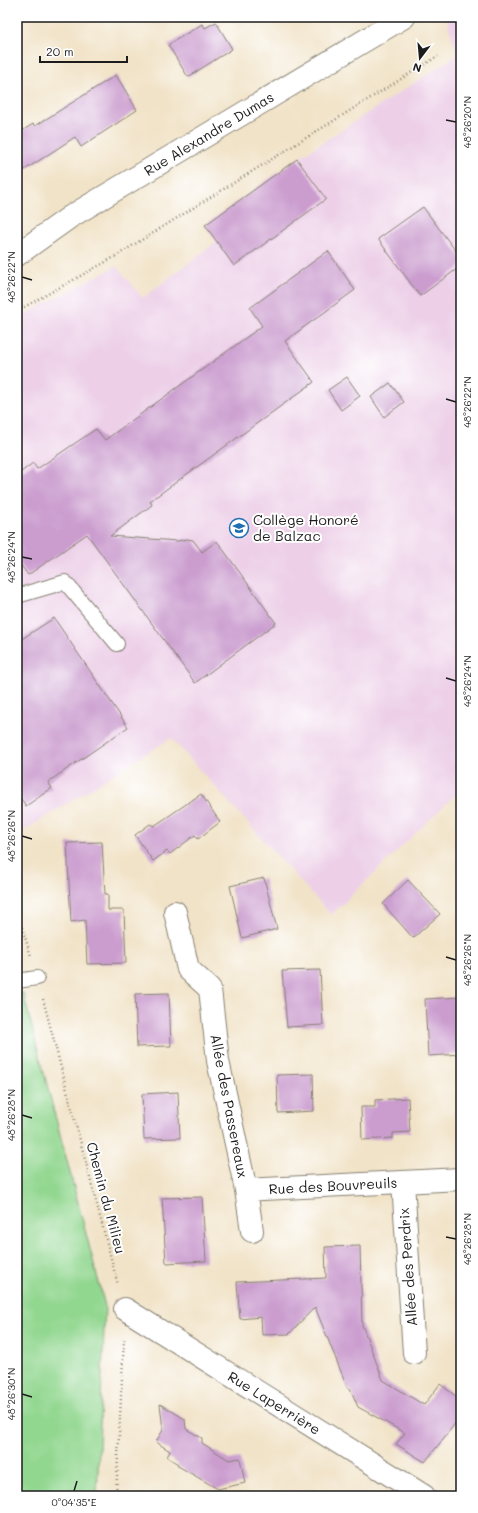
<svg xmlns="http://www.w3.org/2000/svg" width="478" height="1513" viewBox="0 0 478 1513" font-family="Mali,sans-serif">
<rect width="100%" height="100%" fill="#fff"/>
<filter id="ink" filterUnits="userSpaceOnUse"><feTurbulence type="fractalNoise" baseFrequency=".025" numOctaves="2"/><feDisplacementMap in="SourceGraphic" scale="8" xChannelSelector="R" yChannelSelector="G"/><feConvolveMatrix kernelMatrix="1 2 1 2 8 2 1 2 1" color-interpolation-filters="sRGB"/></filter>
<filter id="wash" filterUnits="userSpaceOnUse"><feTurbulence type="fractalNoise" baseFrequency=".012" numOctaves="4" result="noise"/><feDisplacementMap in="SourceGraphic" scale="16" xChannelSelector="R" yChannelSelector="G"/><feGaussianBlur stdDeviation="0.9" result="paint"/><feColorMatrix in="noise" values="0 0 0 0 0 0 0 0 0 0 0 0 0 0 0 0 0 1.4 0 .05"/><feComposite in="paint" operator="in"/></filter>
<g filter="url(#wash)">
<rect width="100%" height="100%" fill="#f1e3c8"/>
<!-- built -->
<path fill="#edd0e8" d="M451 17H461V789L331 915 171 738 17 835V319L116 266 143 298 216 242 205 225 297 159 457 55 447 20Z"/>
<!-- green -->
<path fill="#92d790" stroke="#577a56" d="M23 993 105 1306 97 1496H17V994Z"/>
<g id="blocks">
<!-- building -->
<path fill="#cb9dcf" d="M216 22 232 49 188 77 168 45 202 24 205 28Z
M116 75 137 110 81 147 75 137 17 175V134L33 124 35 126Z
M297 159 326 199 234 266 205 225Z
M423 207 461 258V266L420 296 378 239Z
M328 251 355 290 285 341 314 382 150 501 152 505 110 536 177 541 187 539 193 540 202 552 217 541 276 623 195 683 87 534 28 575 17 560V475L33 463 37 469 96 429 105 440 262 326 250 308Z
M347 377 360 396 341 410 328 390Z
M390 383 404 402 384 417 371 397Z
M54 618 128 727 48 782 52 788 26 806 17 793V642Z
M201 794 220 822 198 839 195 835 170 854 167 851 153 861 135 835 150 824 154 826Z
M102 842 105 894H108V910H124L126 963 87 964 85 920 71 922 67 843Z
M264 878 277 929 242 938 230 886Z
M408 880 440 914 413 938 383 904Z
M320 970 323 1025 287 1027 282 971Z
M169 993 171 1046 137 1047 135 994Z
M461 997V1054L428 1056 425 999Z
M313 1074 314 1111 278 1113 277 1075Z
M178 1092 180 1138 144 1139 142 1094Z
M408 1098 410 1132 393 1133V1138L362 1140 361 1107H375V1100Z
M202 1197 206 1261 166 1263 162 1198Z
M360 1246 362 1325 383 1380 424 1405 440 1384 461 1400V1416L425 1462 396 1444 405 1433 358 1407 350 1388 348 1389 315 1307 289 1334 262 1335 261 1317 240 1319 237 1282 326 1278 325 1247Z
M160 1404 185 1419 186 1429 202 1438V1443L229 1460 240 1458 245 1483 218 1489 178 1466V1464L167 1457 170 1451 156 1442 163 1430Z"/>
</g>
</g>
<g filter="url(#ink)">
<use href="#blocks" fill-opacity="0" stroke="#868072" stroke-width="1"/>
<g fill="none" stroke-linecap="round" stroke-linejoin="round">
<defs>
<path id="lane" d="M17 596 65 582 117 644
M17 981 37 978"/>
<path id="street" d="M17 255 70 217 404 17
M175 912 188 969 210 989 218 1061 246 1190 252 1231
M403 1182 414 1353
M246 1190 461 1179
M125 1309 424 1496"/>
</defs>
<!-- lane casing -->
<use href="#lane" stroke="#868072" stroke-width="16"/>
<!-- street casing -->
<use href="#street" stroke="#868072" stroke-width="24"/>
<!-- path -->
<path stroke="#868072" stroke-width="2.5" stroke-dasharray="1 3" stroke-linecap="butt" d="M17 311 111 259 438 56
M17 912 31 956
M43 999 118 1285
M116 1496 124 1339"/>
<!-- lane -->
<use href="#lane" stroke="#fff" stroke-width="14"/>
<!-- street -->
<use href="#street" stroke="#fff" stroke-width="22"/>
</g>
</g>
<!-- ticks -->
<path fill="none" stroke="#1c1c1c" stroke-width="1.5" d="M446 120 456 122M22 277 32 280M446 399 456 402M22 557 32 559M446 678 456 681M22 836 32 839M446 957 456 960M22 1115 32 1118M446 1237 456 1239M22 1394 32 1397M74 1491 77 1481"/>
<!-- icons -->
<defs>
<symbol id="school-ring" viewBox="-11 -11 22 22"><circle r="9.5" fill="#fff" stroke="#1f6fb2" stroke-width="1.5"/><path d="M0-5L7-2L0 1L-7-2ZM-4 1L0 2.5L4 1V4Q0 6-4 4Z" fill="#1f6fb2"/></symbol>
</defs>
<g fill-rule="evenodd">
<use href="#school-ring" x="228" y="517" width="22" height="22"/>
</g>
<g text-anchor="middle" stroke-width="4" stroke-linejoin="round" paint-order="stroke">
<!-- street labels -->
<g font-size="14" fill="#1c1c1c" stroke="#fff">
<text transform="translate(209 134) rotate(-31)" y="5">Rue Alexandre Dumas</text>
<text transform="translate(229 1106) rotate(79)" y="5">Allée des Passereaux</text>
<text transform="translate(333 1186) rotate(-3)" y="5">Rue des Bouvreuils</text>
<text transform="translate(106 1198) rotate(75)" y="5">Chemin du Milieu</text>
<text transform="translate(408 1267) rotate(-94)" y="5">Allée des Perdrix</text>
<text transform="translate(274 1403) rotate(32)" y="5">Rue Laperrière</text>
</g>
<!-- poi labels -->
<g font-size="14" fill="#1c1c1c" stroke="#fff" text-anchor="start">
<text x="253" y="525">Collège Honoré<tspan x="253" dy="16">de Balzac</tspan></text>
</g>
</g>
<!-- margin -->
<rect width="478" height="1513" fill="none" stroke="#fff" stroke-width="44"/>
<!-- north arrow -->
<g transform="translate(420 58) rotate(196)" stroke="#ffffff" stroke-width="3" paint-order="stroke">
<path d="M0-3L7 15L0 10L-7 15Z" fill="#1c1c1c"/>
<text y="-6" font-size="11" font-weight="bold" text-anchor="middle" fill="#1c1c1c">N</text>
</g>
<!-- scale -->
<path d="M40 56v6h87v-6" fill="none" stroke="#1c1c1c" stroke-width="2"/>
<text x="46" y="56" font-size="12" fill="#1c1c1c" stroke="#ffffff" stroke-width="3" paint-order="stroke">20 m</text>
<rect x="22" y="22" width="434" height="1469" fill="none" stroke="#1c1c1c" stroke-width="1.5"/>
<g font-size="10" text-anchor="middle" fill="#1c1c1c">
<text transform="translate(467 122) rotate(-90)" y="4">48°26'20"N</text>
<text transform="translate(11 277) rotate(-90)" y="4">48°26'22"N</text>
<text transform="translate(467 402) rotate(-90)" y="4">48°26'22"N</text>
<text transform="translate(11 557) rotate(-90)" y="4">48°26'24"N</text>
<text transform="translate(467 681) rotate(-90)" y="4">48°26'24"N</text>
<text transform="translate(11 836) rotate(-90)" y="4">48°26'26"N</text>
<text transform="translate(467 960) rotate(-90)" y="4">48°26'26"N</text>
<text transform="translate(11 1115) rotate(-90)" y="4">48°26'28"N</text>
<text transform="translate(467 1239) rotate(-90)" y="4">48°26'28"N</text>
<text transform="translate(11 1394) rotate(-90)" y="4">48°26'30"N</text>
<text x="74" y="1506">0°04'35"E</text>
</g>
</svg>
